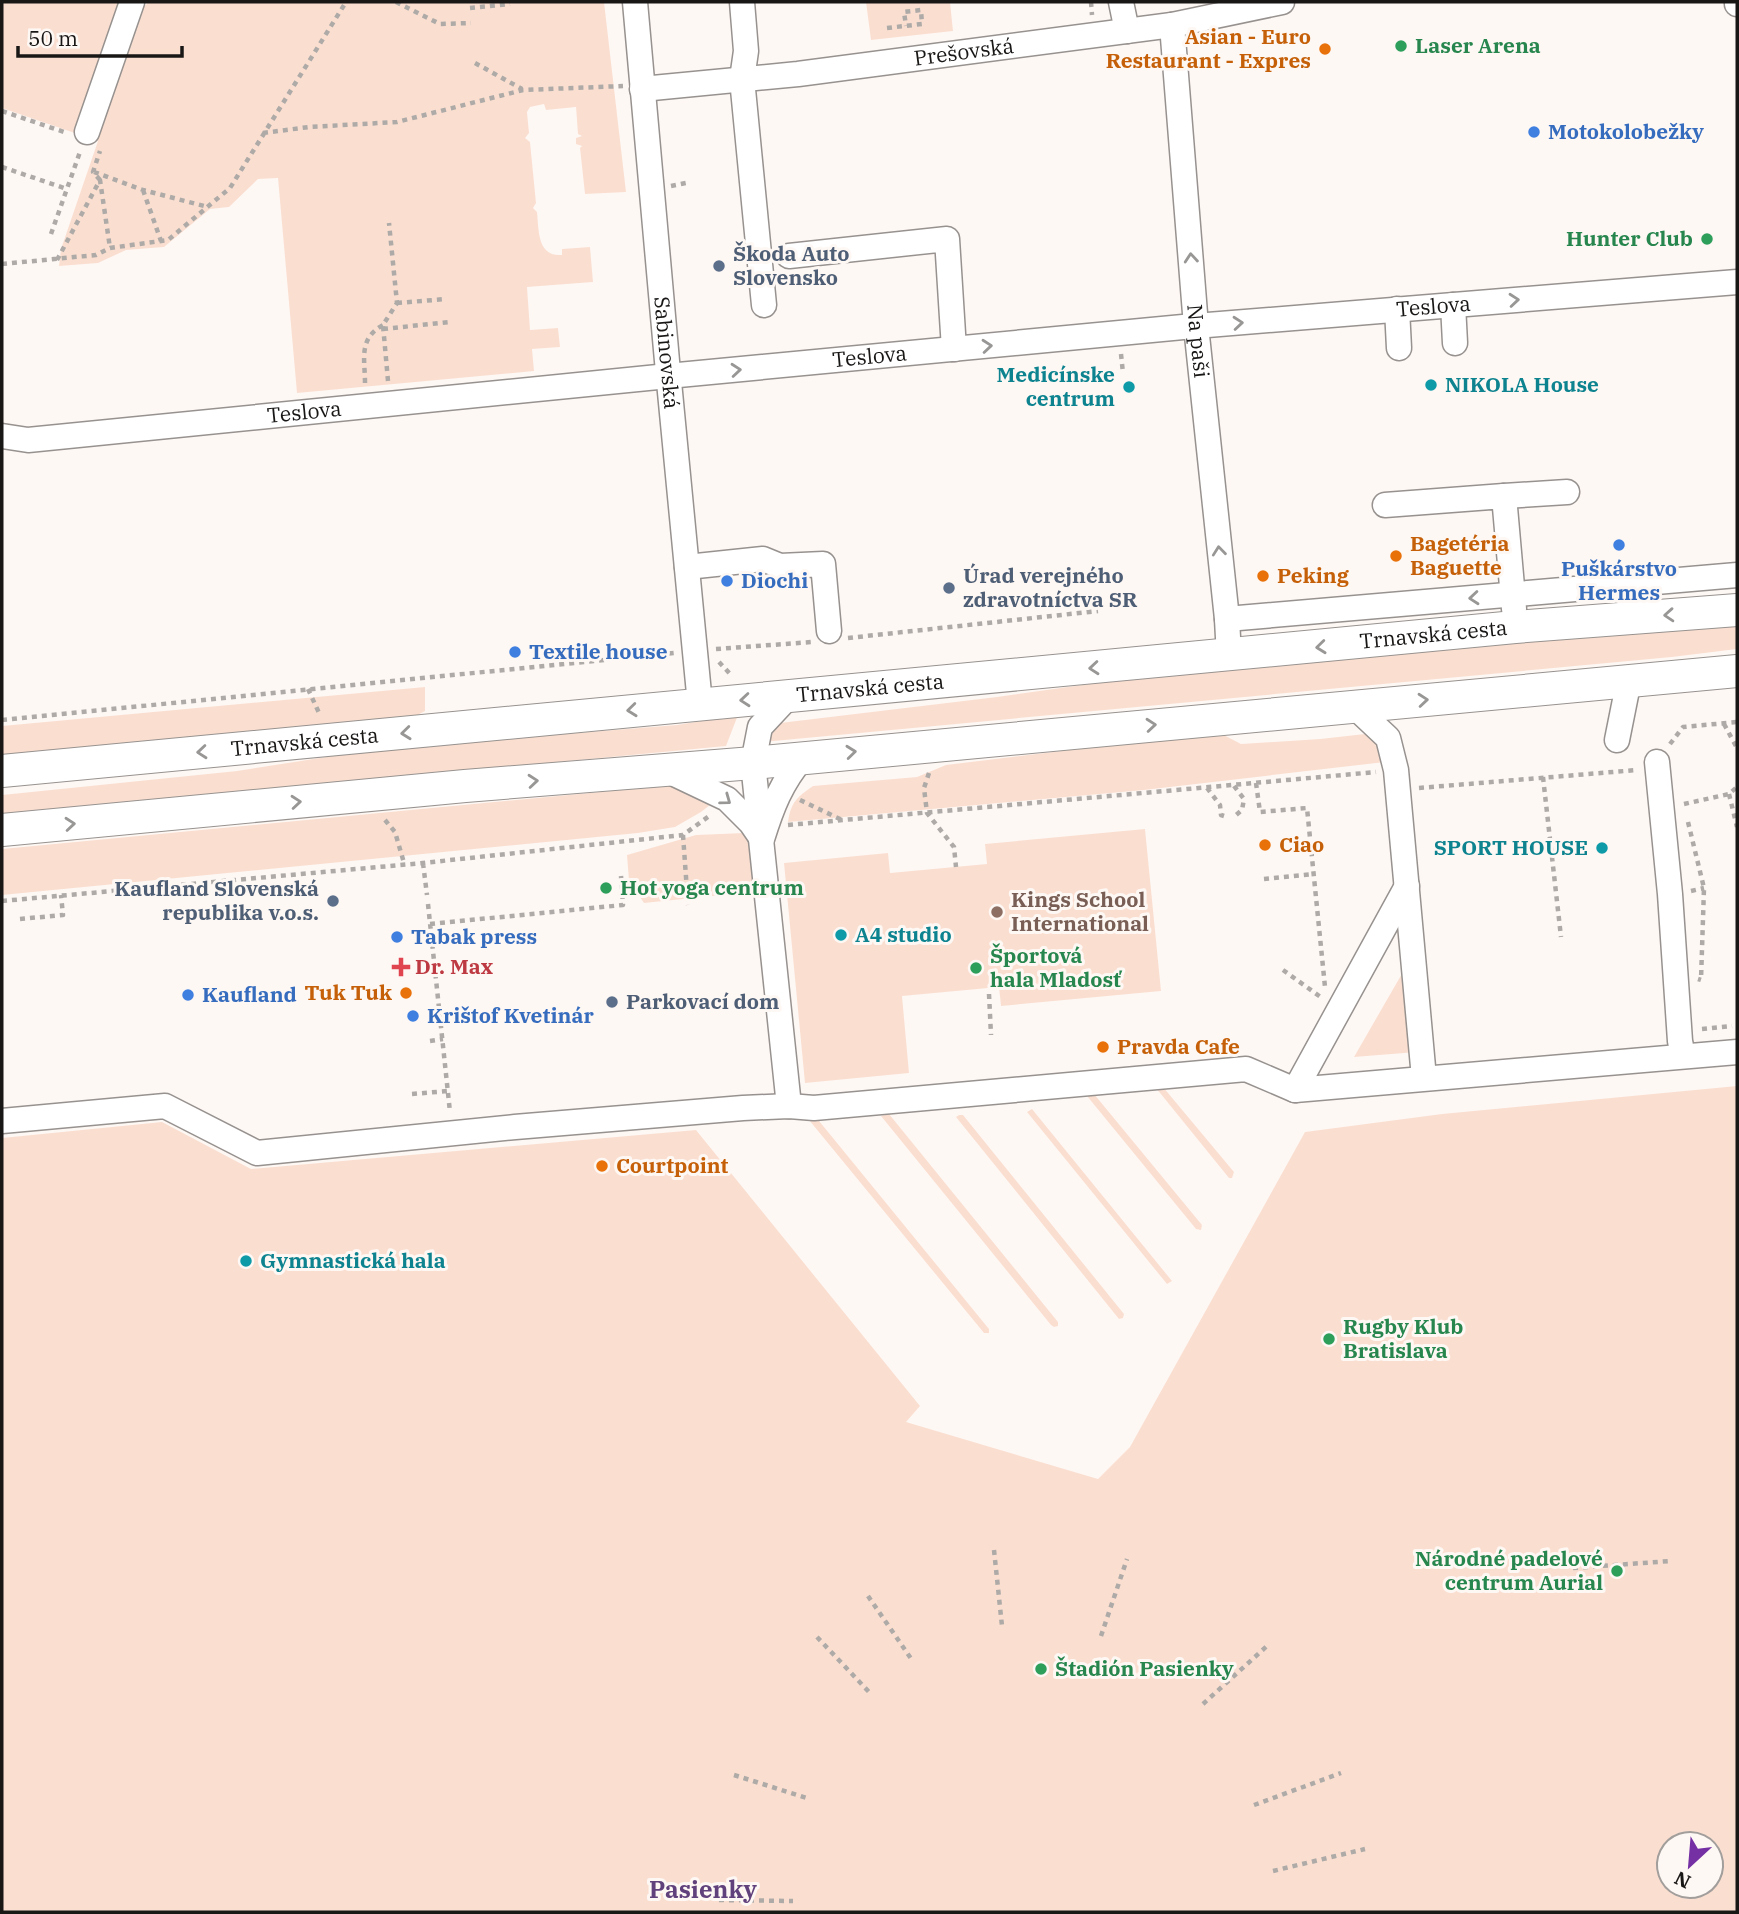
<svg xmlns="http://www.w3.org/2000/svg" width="1739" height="1914" viewBox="0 0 1739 1914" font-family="'IBM Plex Serif',serif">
<rect width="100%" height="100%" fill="#fef8f5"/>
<!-- green -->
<path fill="#fadfd1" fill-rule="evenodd" d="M2 2H136L146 5 148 2H604L626 192 585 194 580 148 582 146 576 144V138L582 136 578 134 576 107 546 110 544 104 530 107 527 112 529 133 525 138 530 142 536 203 533 208 537 212C539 230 537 257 562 255V249L590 247 593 282 527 287 530 330 558 328 560 347 532 349 534 371 297 393 278 178 258 179 229 207 210 209 164 247 126 250 98 263 59 266 61 249 98 141 2 108Z
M866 2H950L953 31 871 40Z
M1737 620V649L1672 657 763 742 780 723 997 697 1175 672Z
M425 687V711L407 721 2 761V726Z
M738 715 726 746 2 815V795L237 771 377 749 677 725Z
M1218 732 1241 744 1320 739 1365 734 1380 743 1385 762 1144 790 788 822C791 802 797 797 813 786L917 777 946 765Z
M684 784 719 798 701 812 675 827 638 833 2 895V849Z
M1145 829 1161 991 1001 1006 999 987 902 996 909 1073 805 1083 784 863 888 853 890 873 987 864 985 844Z
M744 833 755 842 758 884 742 893 644 903 629 881 627 855 696 835Z
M1407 965 1417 1052 1354 1057Z
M1737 1086V1912H2V1138L162 1122 251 1169 696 1130 920 1406 906 1422 1098 1479 1130 1447 1305 1132 1442 1114ZM1669 1844H1711V1886H1669Z
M1163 1087 1234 1172 1232 1178H1229L1156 1088Z
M1094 1094 1202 1225 1201 1230 1196 1229 1087 1096Z
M1032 1109 1172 1281 1167 1284 1027 1112Z
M889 1114 1058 1322V1326L1054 1327 1051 1325 881 1116Z
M959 1115H963L1124 1314 1123 1318 1119 1319 956 1117Z
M815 1116 989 1329V1333H984L809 1120 810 1117Z"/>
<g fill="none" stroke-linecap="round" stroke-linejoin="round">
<defs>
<g id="minor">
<path id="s1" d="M635 2 667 361 700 704"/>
<path d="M742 2 746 51 742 79 764 305"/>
<path d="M1121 2 1127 31"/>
<path d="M1737 2V4"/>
<path id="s2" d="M1172 25 1196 326 1227 619 1229 656"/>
<path id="s3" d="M642 89 798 74 1172 25 1282 2"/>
<path d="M87 132 132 2"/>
<path d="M789 256 947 239 954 349"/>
<path d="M1453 305 1455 343"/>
<path d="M1397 309 1399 348"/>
<path id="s4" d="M2 436 28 440 668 376 1183 327 1737 282"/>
<path d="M1504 496 1567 492"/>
<path d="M1385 505 1504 496 1514 609"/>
<path d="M687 567 763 559 780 566 823 564 829 631"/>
<path d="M1227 619 1737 575"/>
<path d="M789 696 760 727 753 763 789 1106"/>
<path d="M1355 707 1388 738 1396 770 1424 1078"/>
<path d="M1617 740 1629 680"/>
<path d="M1657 762 1670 894 1680 1041 1683 1056"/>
<path d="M666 770 727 799 751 823 762 839C772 807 781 783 803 757"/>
<path d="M1295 1090 1407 886"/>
<path d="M2 1121 165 1106 257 1153 515 1127 743 1108 789 1106 814 1108 1246 1069 1295 1090 1737 1052"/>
</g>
<g id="major">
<path id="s5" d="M2 771 1515 627 1737 610"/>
<path d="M2 830 465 786 753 763 1737 671"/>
</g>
</defs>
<!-- minor casing -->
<use href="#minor" stroke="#97928f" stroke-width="27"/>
<!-- major casing -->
<use href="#major" stroke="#97928f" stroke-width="34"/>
<!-- path -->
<path stroke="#aeaaa7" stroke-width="4.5" stroke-dasharray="5 5" stroke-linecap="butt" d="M396 2 440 24 471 23
M1091 2 1092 15
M470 8 510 4
M887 28 922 24 921 10 904 12 906 26
M475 63 522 89
M2 111 67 133
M263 133 309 127 397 122 523 90 623 86
M2 167 67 189
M94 172 143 190 208 207
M100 180 93 172 100 151
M671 186 686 183
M143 190 161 241
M51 234 80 152
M57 260 100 180 110 248
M2 264 96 255 110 248 168 240 230 188 346 2
M397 303 446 299
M383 329 449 322
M1121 354 1123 373
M388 381 383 325 397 303 389 223
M365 383C365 359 358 339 383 325
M848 638 1098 611
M716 649 812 642
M719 662 732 676
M308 689 320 715
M2 720 674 653
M1724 724 1737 748
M1670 744 1683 727 1737 722
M929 773 924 788 927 813 954 847 956 867
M1543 777 1561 937
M1256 783 1260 812 1307 808 1325 987
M1234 786 1244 799 1242 810 1235 816
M1207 788 1220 805 1221 815 1224 816
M1419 788 1637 770
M1729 794 1737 827
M800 800 842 820
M1684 804 1729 794 1737 787
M385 820 395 832 404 863
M1688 822 1704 888 1701 980 1698 979
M788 825 1376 772
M683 835 688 905
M423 863 427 895
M1264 879 1314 874
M1691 891 1704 888
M2 901 423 863 683 835 712 814
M428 904 450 1112
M20 919 63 915 61 895
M430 924 623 905 621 876
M1283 970 1322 998
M989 994 991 1035
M1702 1029 1732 1026
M430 1041 443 1039
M412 1094 448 1091
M994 1550 1002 1626
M1573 1568 1671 1561
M868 1596 912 1660
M1101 1636 1127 1559
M817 1637 870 1693
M1203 1704 1267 1646
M734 1775 807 1798
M1254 1805 1341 1773
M1273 1871 1365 1849
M719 1900 793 1901"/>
<!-- minor -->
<use href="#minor" stroke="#fff" stroke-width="24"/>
<!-- major -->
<use href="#major" stroke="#fff" stroke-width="32"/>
</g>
<!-- one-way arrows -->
<defs><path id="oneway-chevron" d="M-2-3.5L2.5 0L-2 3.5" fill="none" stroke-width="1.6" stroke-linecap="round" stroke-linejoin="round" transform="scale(1.75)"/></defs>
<g stroke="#989796">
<use href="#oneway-chevron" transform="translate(1191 258) rotate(-95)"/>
<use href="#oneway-chevron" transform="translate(1514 300) rotate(-5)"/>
<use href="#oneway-chevron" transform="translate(1238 323) rotate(-5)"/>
<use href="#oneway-chevron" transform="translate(987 346) rotate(-5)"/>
<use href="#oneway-chevron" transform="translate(736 370) rotate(-5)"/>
<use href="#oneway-chevron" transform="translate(1219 551) rotate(-96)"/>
<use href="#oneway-chevron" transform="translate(1474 598) rotate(175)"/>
<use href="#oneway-chevron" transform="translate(1669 615) rotate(176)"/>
<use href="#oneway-chevron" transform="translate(1321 647) rotate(174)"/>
<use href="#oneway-chevron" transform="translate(1094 668) rotate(175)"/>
<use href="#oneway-chevron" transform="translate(745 700) rotate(175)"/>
<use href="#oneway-chevron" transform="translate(1423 700) rotate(-5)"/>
<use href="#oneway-chevron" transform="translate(632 710) rotate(174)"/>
<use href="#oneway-chevron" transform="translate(1151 725) rotate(-5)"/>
<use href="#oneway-chevron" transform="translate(406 733) rotate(174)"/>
<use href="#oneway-chevron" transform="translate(202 752) rotate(175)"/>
<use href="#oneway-chevron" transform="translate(851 752) rotate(-6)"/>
<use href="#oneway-chevron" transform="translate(533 781) rotate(-5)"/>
<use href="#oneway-chevron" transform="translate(726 800) rotate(36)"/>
<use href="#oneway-chevron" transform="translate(296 802) rotate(-5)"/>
<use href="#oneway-chevron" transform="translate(70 824) rotate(-5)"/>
</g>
<!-- markers -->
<g fill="#2e9e5b" stroke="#fef8f5" stroke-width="2.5">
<circle cx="1401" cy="46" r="7"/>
<circle cx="1707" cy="239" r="7"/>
<circle cx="606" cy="888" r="7"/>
<circle cx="976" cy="968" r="7"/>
<circle cx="1329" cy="1339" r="7"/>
<circle cx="1617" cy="1571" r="7"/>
<circle cx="1041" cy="1669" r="7"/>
</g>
<g fill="#e8710a" stroke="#fef8f5" stroke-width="2.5">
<circle cx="1325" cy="49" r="7"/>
<circle cx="1396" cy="556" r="7"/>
<circle cx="1263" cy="576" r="7"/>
<circle cx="1265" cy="845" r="7"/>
<circle cx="406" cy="993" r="7"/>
<circle cx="1103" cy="1047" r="7"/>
<circle cx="602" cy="1166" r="7"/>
</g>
<g fill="#3f7fe0" stroke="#fef8f5" stroke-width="2.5">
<circle cx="1534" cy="132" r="7"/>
<circle cx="1619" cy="545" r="7"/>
<circle cx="727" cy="581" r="7"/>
<circle cx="515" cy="652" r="7"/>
<circle cx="397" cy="937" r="7"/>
<circle cx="188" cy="995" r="7"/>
<circle cx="413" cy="1016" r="7"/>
</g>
<g fill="#5c6f8a" stroke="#fef8f5" stroke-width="2.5">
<circle cx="719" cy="266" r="7"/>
<circle cx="949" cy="588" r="7"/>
<circle cx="333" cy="901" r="7"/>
<circle cx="612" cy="1002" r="7"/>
</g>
<g fill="#0f9aa8" stroke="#fef8f5" stroke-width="2.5">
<circle cx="1431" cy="385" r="7"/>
<circle cx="1129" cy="387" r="7"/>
<circle cx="1602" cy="848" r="7"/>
<circle cx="841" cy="935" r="7"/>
<circle cx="246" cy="1261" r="7"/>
</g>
<circle fill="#8d6e63" stroke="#fef8f5" stroke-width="2.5" cx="997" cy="912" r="7"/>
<path fill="#e0444e" stroke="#fef8f5" stroke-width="2.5" d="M397.5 956.5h7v7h7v7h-7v7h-7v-7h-7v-7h7z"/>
<g text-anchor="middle" stroke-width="6" stroke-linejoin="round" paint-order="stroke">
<!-- food labels -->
<g font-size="21" font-weight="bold" fill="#c56008" stroke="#fef8f5" text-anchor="start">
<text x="1311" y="44" text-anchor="end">Asian - Euro<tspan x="1311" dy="24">Restaurant - Expres</tspan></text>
<text x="1410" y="551">Bagetéria<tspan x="1410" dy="24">Baguette</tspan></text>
<text x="1277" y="583">Peking</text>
<text x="1279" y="852">Ciao</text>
<text x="392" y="1000" text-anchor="end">Tuk Tuk</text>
<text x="1117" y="1054">Pravda Cafe</text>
<text x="616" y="1173">Courtpoint</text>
</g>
<!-- leisure labels -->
<g font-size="21" font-weight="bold" fill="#27864d" stroke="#fef8f5" text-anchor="start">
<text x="1415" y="53">Laser Arena</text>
<text x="1693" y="246" text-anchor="end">Hunter Club</text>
<text x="620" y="895">Hot yoga centrum</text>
<text x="990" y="963">Športová<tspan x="990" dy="24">hala Mladosť</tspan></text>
<text x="1343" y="1334">Rugby Klub<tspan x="1343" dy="24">Bratislava</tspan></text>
<text x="1603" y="1566" text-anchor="end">Národné padelové<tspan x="1603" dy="24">centrum Aurial</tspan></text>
<text x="1055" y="1676">Štadión Pasienky</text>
</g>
<!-- street labels -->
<g font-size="21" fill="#191716" stroke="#fef8f5">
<text dy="7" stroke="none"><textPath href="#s3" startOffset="324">Prešovská</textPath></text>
<text dy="7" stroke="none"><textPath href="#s4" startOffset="1438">Teslova</textPath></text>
<text dy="7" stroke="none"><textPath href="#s2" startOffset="317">Na paši</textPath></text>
<text dy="7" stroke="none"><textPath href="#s1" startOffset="352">Sabinovská</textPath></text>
<text dy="7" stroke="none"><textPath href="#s4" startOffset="872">Teslova</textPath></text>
<text dy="7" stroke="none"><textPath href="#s4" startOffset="304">Teslova</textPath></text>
<text dy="7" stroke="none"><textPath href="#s5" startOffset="1438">Trnavská cesta</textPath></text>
<text dy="7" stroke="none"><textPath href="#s5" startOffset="872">Trnavská cesta</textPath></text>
<text dy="7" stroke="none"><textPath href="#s5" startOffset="304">Trnavská cesta</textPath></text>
</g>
<!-- shop labels -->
<g font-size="21" font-weight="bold" fill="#366cbe" stroke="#fef8f5" text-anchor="start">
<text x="1548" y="139">Motokolobežky</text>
<text x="1619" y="576" text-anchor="middle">Puškárstvo<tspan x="1619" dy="24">Hermes</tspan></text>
<text x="741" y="588">Diochi</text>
<text x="529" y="659">Textile house</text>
<text x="411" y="944">Tabak press</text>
<text x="202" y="1002">Kaufland</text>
<text x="427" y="1023">Krištof Kvetinár</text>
</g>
<!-- service labels -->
<g font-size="21" font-weight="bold" fill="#4e5e75" stroke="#fef8f5" text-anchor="start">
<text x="733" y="261">Škoda Auto<tspan x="733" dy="24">Slovensko</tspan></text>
<text x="963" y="583">Úrad verejného<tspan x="963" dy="24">zdravotníctva SR</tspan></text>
<text x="319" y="896" text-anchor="end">Kaufland Slovenská<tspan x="319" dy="24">republika v.o.s.</tspan></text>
<text x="626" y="1009">Parkovací dom</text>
</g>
<!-- culture labels -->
<g font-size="21" font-weight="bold" fill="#0d838f" stroke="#fef8f5" text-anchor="start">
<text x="1115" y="382" text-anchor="end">Medicínske<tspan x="1115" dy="24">centrum</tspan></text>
<text x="1445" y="392">NIKOLA House</text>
<text x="1588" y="855" text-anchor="end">SPORT HOUSE</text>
<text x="855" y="942">A4 studio</text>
<text x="260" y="1268">Gymnastická hala</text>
</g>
<!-- education labels -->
<g font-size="21" font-weight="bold" fill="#785e54" stroke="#fef8f5" text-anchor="start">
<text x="1011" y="907">Kings School<tspan x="1011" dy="24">International</tspan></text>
</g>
<!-- health labels -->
<g font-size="21" font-weight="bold" fill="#be3a42" stroke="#fef8f5" text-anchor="start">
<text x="415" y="974">Dr. Max</text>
</g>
<!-- quarter labels -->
<g font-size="24" font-weight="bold" fill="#61417c" stroke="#fef8f5">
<text x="703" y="1898">Pasienky</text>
</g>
</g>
<!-- border -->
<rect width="1739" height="1914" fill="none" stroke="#191716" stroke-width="7"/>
<!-- north arrow -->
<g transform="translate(1690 1865) rotate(206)"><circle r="33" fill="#fef8f5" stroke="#a29e9c" stroke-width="2"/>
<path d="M0-5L12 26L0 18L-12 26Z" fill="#7531a4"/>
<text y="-10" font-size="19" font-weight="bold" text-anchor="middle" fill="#191716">N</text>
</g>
<!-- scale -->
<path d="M18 46v10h164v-10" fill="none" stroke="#191716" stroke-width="3.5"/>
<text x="28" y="46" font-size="21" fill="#191716" stroke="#fef8f5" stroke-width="5" paint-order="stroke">50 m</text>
</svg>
